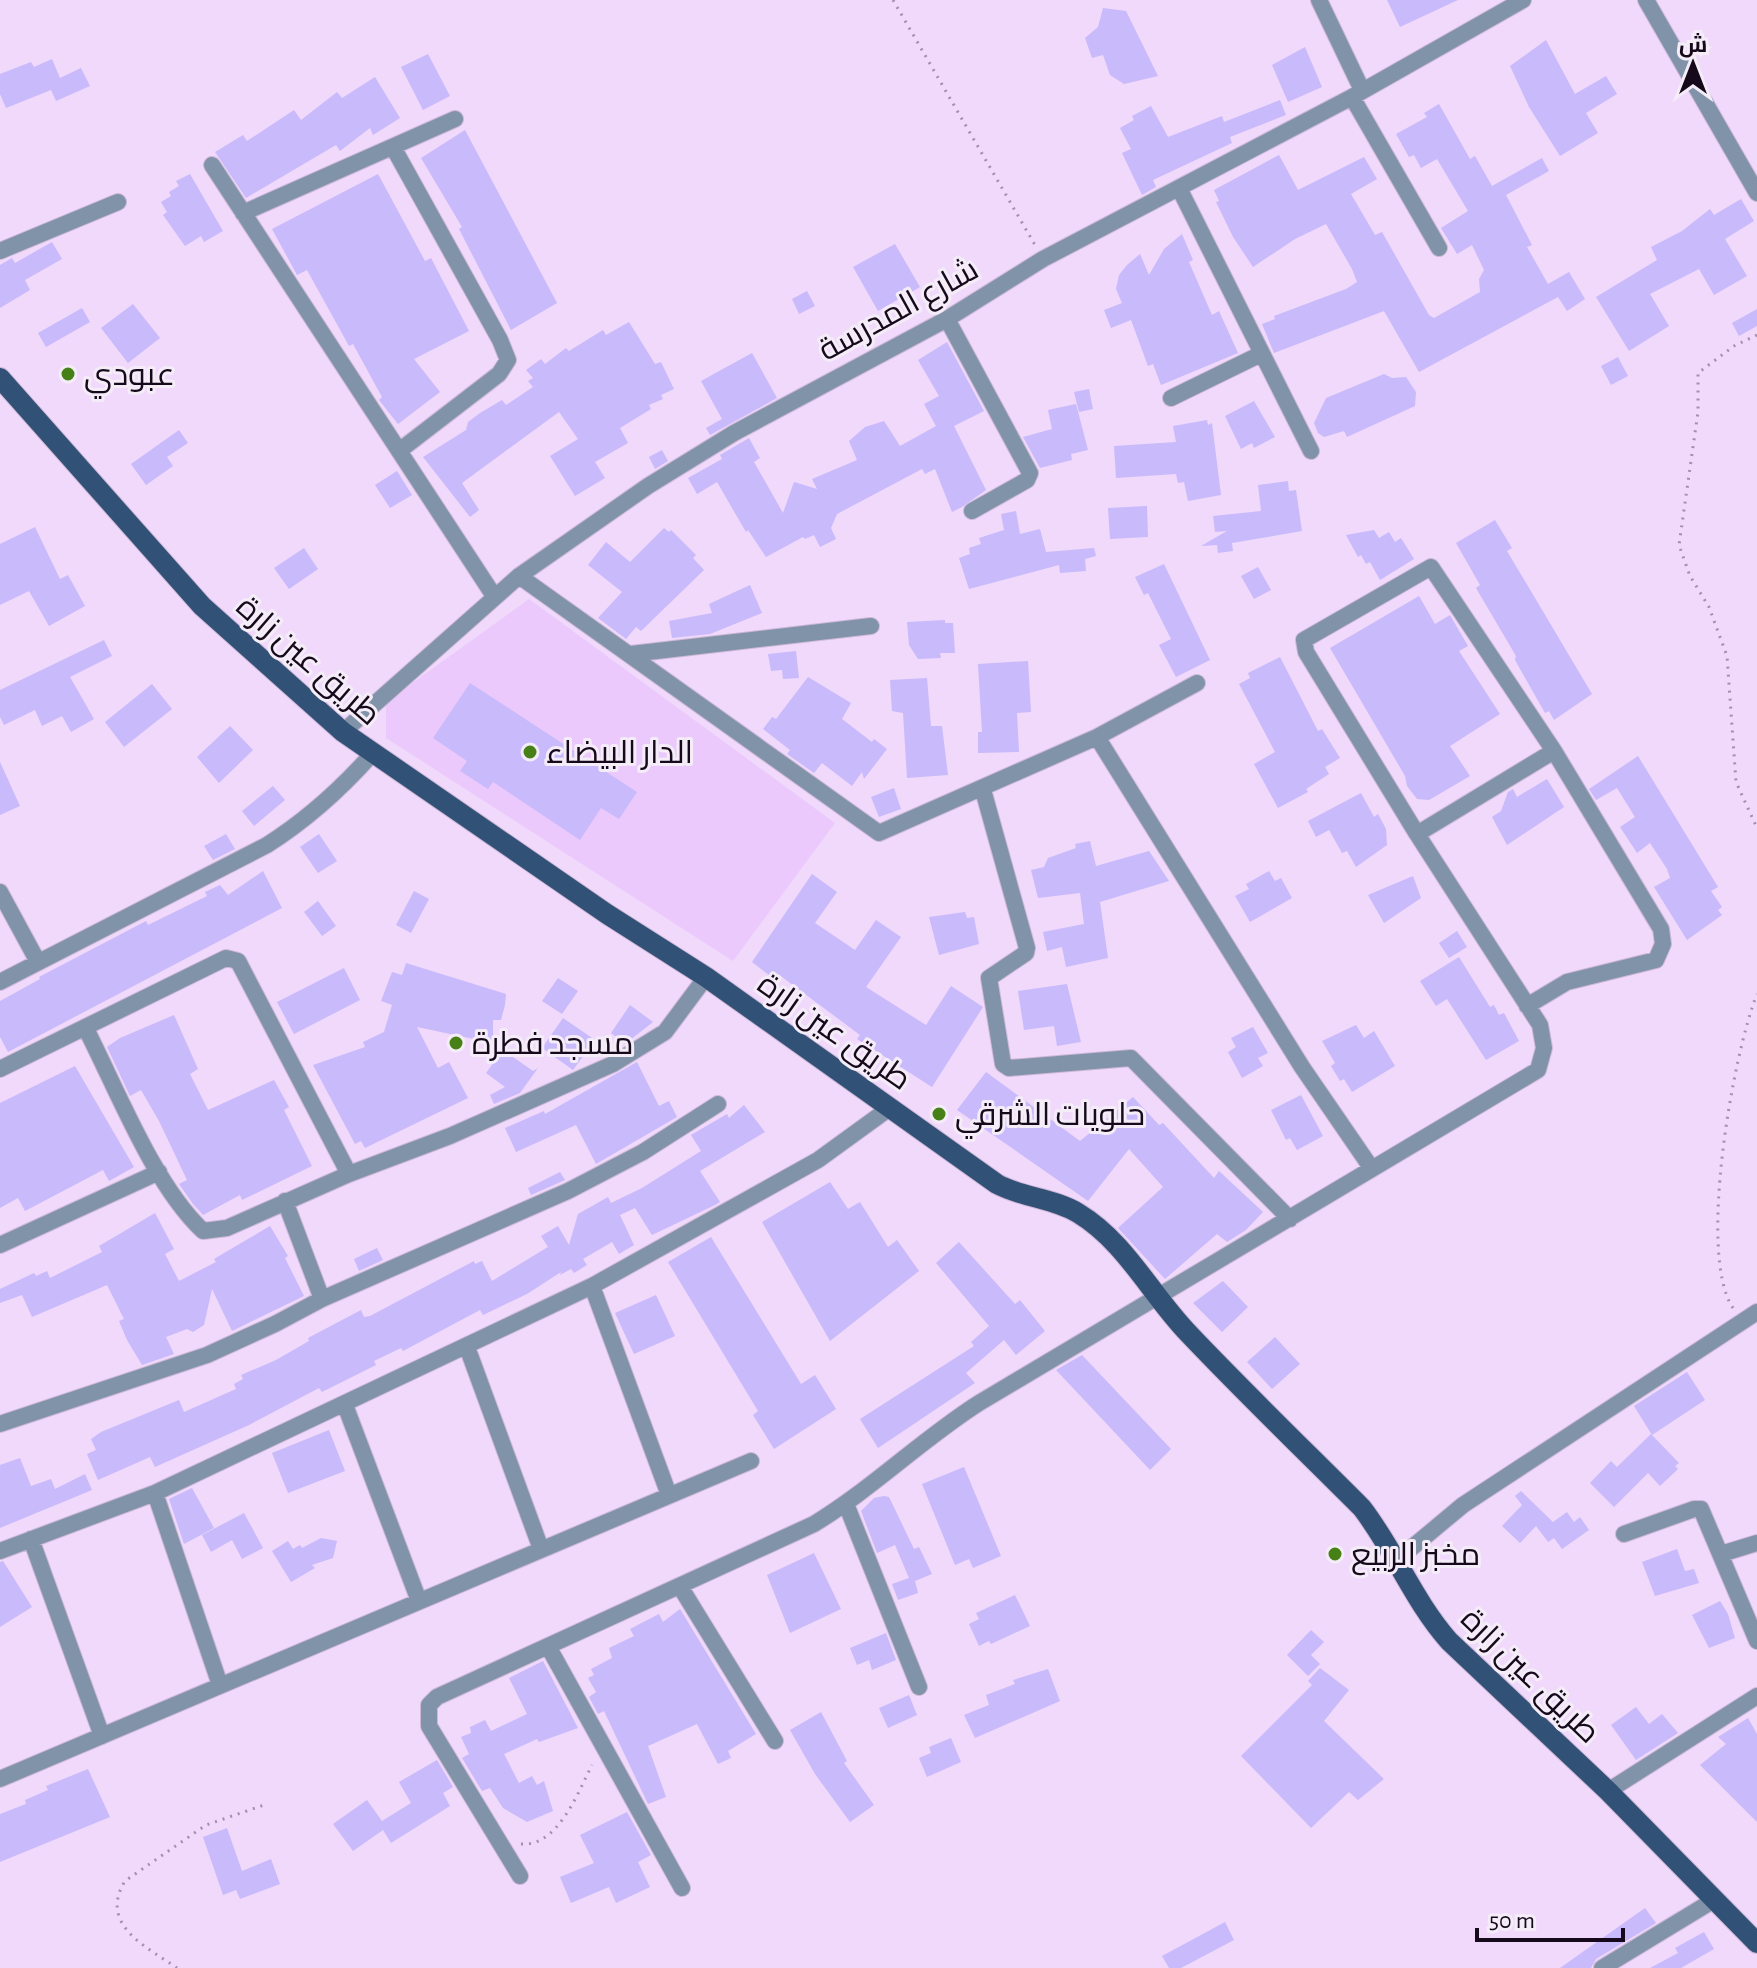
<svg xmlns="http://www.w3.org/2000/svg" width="1757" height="1968" viewBox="0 0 1757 1968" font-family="'Alegreya Sans',Cairo,sans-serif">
<rect width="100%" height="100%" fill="#f0d9fb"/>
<!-- built -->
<path fill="#ebc9fc" d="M529 599 835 823 733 961 386 738V702Z"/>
<!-- building -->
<path fill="#c8bafb" d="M1387 0H1458L1400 27Z
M1103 8 1126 11 1158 76 1124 84 1110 75 1103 55 1092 58 1085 38 1098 27Z
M1546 40 1575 94 1606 76 1617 94 1586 113 1598 133 1560 156 1529 107 1510 66Z
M1305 47 1322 87 1288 102 1272 65Z
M428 54 450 96 423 110 401 67Z
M52 59 60 78 81 68 90 86 56 101 51 90 6 108 0 94V74L31 62 34 67Z
M375 77 400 118 373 135 370 128 340 151 336 145 246 198 215 152 243 135 247 141 294 110 301 120 337 92 342 98Z
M1280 100 1286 115 1230 137 1232 143 1153 180 1156 187 1142 195 1122 153 1131 149 1120 128 1134 120 1132 116 1151 106 1168 137 1222 116 1224 122Z
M1439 104 1470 159 1475 156 1492 186 1542 158 1549 171 1506 195 1532 245 1527 247 1548 284 1569 272 1585 299 1567 311 1558 297 1419 372 1384 311 1274 353 1262 324 1275 319 1274 316 1346 289 1357 282 1352 269 1326 224 1295 239 1253 267 1233 237 1216 202 1219 201 1214 190 1279 155 1298 190 1364 157 1377 179 1351 194 1375 235 1382 232 1429 315 1434 318 1480 292 1479 279 1484 270 1472 245 1457 254 1441 228 1468 211 1437 159 1421 168 1414 155 1409 157 1396 134 1427 117 1424 113Z
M465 130 557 303 511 330 459 229 462 227 421 158Z
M190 174 223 231 204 242 201 236 185 246 163 215 167 212 161 202 171 196 169 192 179 186 176 181Z
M378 174 425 261 431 258 469 331 414 359 440 392 398 424 379 400 382 397 353 344 349 346 307 270 297 275 272 229Z
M1741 199 1754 221 1725 239 1747 276 1714 295 1699 269 1650 294 1669 326 1629 351 1596 297 1657 260 1651 247 1682 231 1710 209 1714 215Z
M1182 234 1193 260 1189 262 1212 315 1219 311 1238 353 1161 385 1153 364 1148 366 1131 320 1111 328 1104 310 1122 303 1116 289 1119 275 1127 265 1140 254 1149 275 1164 249Z
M52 242 62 259 25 280 30 290 0 308V265L12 258 15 263Z
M895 244 920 287 878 311 853 267Z
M807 291 815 306 799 314 792 299Z
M133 304 160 338 128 363 101 328Z
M82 308 90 322 46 347 38 333Z
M1757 309V326L1739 336 1732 323Z
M629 322 655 364 661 362 674 389 661 395 663 399 649 405 651 409 620 428 628 443 595 462 605 478 575 496 550 456 578 439 559 412 462 483 479 510 470 517 423 457 466 430 468 422 480 413 502 400 506 405 533 387 528 381 533 378 526 370 541 359 545 364 566 348 569 351 603 330 606 335Z
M947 342 984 411 954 426 986 490 962 507 952 512 935 469 925 474 922 469 837 514 831 528 836 539 820 547 814 535 805 539 803 537 766 557 748 530 746 532 717 482 697 494 688 478 722 459 720 455 749 438 760 458 754 462 783 513 794 482 817 489 812 479 857 460 849 441 865 427 884 421 900 446 936 426 924 404 939 396 918 360Z
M752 353 777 398 710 435 706 428 722 419 701 381Z
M1618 357 1628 376 1611 385 1601 366Z
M1384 374 1392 378 1406 377 1416 392 1415 406 1347 437 1344 431 1324 437 1318 433 1314 423 1326 398Z
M1089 389 1093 409 1079 412 1074 392Z
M1254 401 1275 437 1254 448 1252 443 1241 449 1225 416Z
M1076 404 1088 450 1071 454 1072 460 1040 468 1023 437 1052 429 1048 410Z
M1207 420 1208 425 1212 423 1221 495 1188 501 1184 482 1178 483 1176 474 1116 478 1114 446 1176 442 1173 426Z
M179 430 188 443 167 457 173 466 146 485 131 464Z
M662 450 668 461 655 469 649 457Z
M397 471 412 495 390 508 375 485Z
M1288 481 1289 491 1296 490 1302 531 1232 543 1233 551 1218 553 1217 545 1201 546 1227 531 1215 532 1213 516 1261 511 1258 485Z
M1147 506 1148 537 1110 539 1108 508Z
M1016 511 1020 534 1040 529 1046 552 1094 548 1096 556 1085 559 1086 571 1060 573 1059 565 969 589 959 558 970 554 969 548 981 544 979 538 1004 530 1001 514Z
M1495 520 1512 548 1507 551 1592 694 1554 720 1549 711 1545 713 1515 660 1516 656 1476 588 1480 585 1456 543Z
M35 527 60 579 68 575 85 606 49 626 29 591 0 605V544Z
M664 528 669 532 671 530 696 555 693 558 704 570 641 631 636 627 626 639 598 618 622 592 588 565 606 542 630 562Z
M1374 530 1379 538 1389 532 1395 542 1401 538 1414 559 1380 580 1370 562 1366 564 1361 555 1358 557 1346 535Z
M304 548 318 569 289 589 274 568Z
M1164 564 1210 660 1176 677 1159 645 1171 639 1148 593 1144 595 1135 577Z
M1258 567 1271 590 1254 599 1241 576Z
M750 585 762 613 710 634 672 638 669 621 712 613 709 604Z
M1419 596 1435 624 1450 615 1468 646 1459 651 1500 714 1450 746 1470 776 1429 800 1417 799 1407 786 1405 776 1330 648Z
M945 620V623H953L955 653H940L941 658 918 659 909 645 907 622Z
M104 640 112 656 70 677 94 719 71 732 62 716 42 726 35 710 4 725 0 717V690Z
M796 651 799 678 783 679 782 670 771 671 768 654Z
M1280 657 1318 731 1322 729 1340 758 1325 767 1329 774 1306 789 1308 792 1278 808 1254 764 1275 752 1239 684 1250 678 1248 673Z
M1028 661 1031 712 1017 713 1019 752 978 753V732H982L978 664Z
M808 677 851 703 842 719 872 742 874 739 887 749 864 779 862 772 852 786 822 763 814 773 787 754 790 750 763 729 772 717 776 719Z
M927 678 931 726H942L948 775 907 778 903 713 892 711 890 680Z
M470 683 637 792 619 819 601 808 580 840 493 782 488 789 460 771 467 761 433 738Z
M152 684 172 709 124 747 105 722Z
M230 726 253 750 219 783 197 757Z
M1638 756 1718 887 1711 891 1722 907 1718 910 1722 915 1687 940 1654 887 1670 878 1667 869 1650 843 1637 853 1620 827 1635 817 1617 788 1596 800 1589 789Z
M0 762 20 806 0 815Z
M1547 779 1564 807 1507 845 1492 817 1501 811 1508 792 1513 789 1517 797Z
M273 786 285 800 254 826 242 811Z
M894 788 901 809 879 817 871 797Z
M1361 793 1374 817 1378 814 1386 829 1387 845 1356 867 1347 851 1342 853 1329 830 1316 837 1308 821Z
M226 834 235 849 213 860 204 846Z
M319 834 337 861 318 873 300 847Z
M1090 841 1096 866 1149 851 1169 881 1100 902 1108 958 1066 967 1062 947 1047 951 1043 932 1084 924 1080 893 1038 898 1031 870 1044 867 1048 858 1076 848 1075 844Z
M263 871 282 908 8 1052 0 1037V1001L40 979 39 977 146 921 148 925 207 896 205 892 220 885 228 895Z
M1269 871 1275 881 1281 878 1292 898 1250 922 1235 896 1249 889 1246 884Z
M812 874 837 892 815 923 855 950 876 920 901 937 866 987 926 1025 951 986 983 1007 932 1087 857 1039 860 1035 778 974 774 979 752 962Z
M1413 876 1421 898 1384 923 1368 895Z
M414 891 429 899 411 933 396 925Z
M318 901 336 926 322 936 304 912Z
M965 912 967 918 974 917 979 944 939 955 929 917Z
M1457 931 1467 947 1449 958 1439 943Z
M1459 957 1490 1007 1494 1005 1499 1015 1504 1013 1519 1041 1486 1060 1447 999 1436 1006 1420 981Z
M406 963 506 994 505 1005 501 1020H493V1043L417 1027 438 1068 449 1062 468 1098 365 1148 361 1141 355 1144 313 1065 365 1047 363 1042 384 1032 392 1005 381 1001 392 972 402 975Z
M344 968 360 1000 294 1034 277 1002Z
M558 978 578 991 562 1014 542 1001Z
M1067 984 1081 1042 1057 1046 1054 1026 1024 1030 1018 991Z
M630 1005 653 1022 625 1044 611 1033Z
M174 1015 198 1069 190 1074 208 1110 274 1080 289 1107 284 1110 312 1166 242 1200 240 1195 203 1215 193 1204 179 1184 187 1180 159 1121 141 1090 130 1096 107 1047 120 1038Z
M563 1018 595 1040 573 1070 542 1048Z
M1356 1025 1364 1038 1374 1031 1395 1066 1352 1092 1344 1079 1340 1081 1331 1066 1335 1063 1322 1041Z
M1253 1027 1268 1053 1258 1058 1263 1066 1242 1078 1228 1052 1236 1047 1231 1038Z
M503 1050 533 1071 538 1068 520 1093 494 1104 490 1095 505 1087 486 1073Z
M637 1062 659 1106 669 1101 677 1117 596 1164 576 1125 516 1152 505 1128 544 1111 545 1114Z
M75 1066 134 1167 109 1181 103 1170 25 1211 18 1198 0 1208V1103Z
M986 1072 1080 1141 1133 1097 1159 1125 1163 1123 1214 1178 1219 1171 1263 1212 1246 1230 1227 1242 1217 1234 1165 1279 1118 1228 1163 1187 1129 1149 1088 1201 957 1110Z
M1301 1095 1323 1136 1297 1150 1290 1138 1286 1140 1271 1110Z
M744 1105 765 1132 700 1171 720 1202 715 1205 652 1235 635 1208 620 1215 634 1245 619 1254 612 1242 583 1259 587 1265 574 1273 571 1269 560 1275 561 1272 527 1294 483 1315 480 1310 403 1351 401 1348 374 1361 376 1365 322 1392 319 1388 249 1425 155 1467 150 1457 98 1480 87 1454 96 1450 91 1439 101 1432 179 1400 184 1412 236 1389 234 1384 243 1379 241 1375 276 1360 309 1341 308 1338 361 1310 364 1317 370 1316 474 1261 475 1264 482 1261 492 1281 548 1247 541 1236 558 1226 569 1245 578 1214 608 1197 611 1203 642 1188 701 1151 691 1135 727 1114 729 1118Z
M560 1172 565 1180 531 1195 528 1188Z
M830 1182 848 1209 860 1202 888 1247 897 1240 919 1271 830 1341 762 1222Z
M155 1213 174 1249 165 1254 179 1281 216 1262 214 1259 270 1226 288 1256 285 1258 304 1296 232 1331 212 1289 204 1325 193 1332 187 1329 166 1337 174 1354 142 1365 127 1340 119 1321 124 1319 107 1285 32 1317 22 1295 0 1303V1289L34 1273 36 1276 47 1271 50 1278 102 1252 99 1246Z
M711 1237 801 1384 815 1375 836 1409 774 1449 753 1415 758 1411 668 1262Z
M959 1242 1015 1304 1020 1300 1045 1331 1016 1355 1004 1340 966 1373 975 1383 878 1448 860 1419 974 1346 971 1342 989 1326 936 1263Z
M377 1248 383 1260 359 1271 354 1259Z
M1223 1281 1248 1307 1222 1332 1193 1303Z
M656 1295 675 1336 634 1354 615 1313Z
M1275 1337 1300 1364 1272 1389 1247 1362Z
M1082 1355 1171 1449 1150 1470 1056 1370Z
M1687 1372 1705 1400 1652 1435 1634 1406Z
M329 1430 345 1471 288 1493 272 1453Z
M1651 1434 1679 1463 1675 1466 1678 1469 1660 1486 1648 1473 1614 1507 1590 1483 1611 1461 1617 1467Z
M20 1458 31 1486 51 1479 55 1489 85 1474 92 1490 0 1528V1465Z
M964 1467 1001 1556 973 1568 969 1559 955 1565 922 1484Z
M192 1488 214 1528 184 1544 169 1499Z
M1521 1491 1553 1522 1567 1512 1574 1522 1580 1517 1589 1530 1562 1549 1554 1538 1548 1542 1536 1526 1520 1543 1502 1526 1522 1505 1515 1496Z
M884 1496 889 1497 914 1549 919 1547 932 1574 915 1581 918 1593 898 1600 892 1584 909 1578 895 1545 877 1553 861 1511 874 1498Z
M244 1513 263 1548 242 1559 232 1540 211 1552 202 1535Z
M321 1538 337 1541 333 1558 312 1565 315 1568 291 1582 272 1551 288 1541 293 1549 300 1545 302 1548Z
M1677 1549 1685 1571 1694 1569 1699 1583 1655 1596 1642 1562Z
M814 1553 841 1609 790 1633 767 1575Z
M3 1561 32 1607 0 1627V1562Z
M1015 1595 1030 1626 991 1644 989 1641 979 1646 969 1624 979 1619 976 1613Z
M1720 1601 1728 1614 1735 1638 1709 1648 1692 1615Z
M680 1609 756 1734 728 1751 731 1758 718 1764 697 1724 648 1746 666 1797 648 1804 604 1711 598 1714 589 1697 596 1692 588 1678 594 1675 591 1669 612 1658 609 1648 634 1636 630 1629 659 1614 663 1622Z
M1311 1630 1324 1642 1311 1655 1320 1664 1308 1676 1287 1655Z
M886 1633 896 1660 872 1670 869 1660 857 1665 850 1648Z
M543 1661 578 1728 539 1742 537 1739 504 1754 519 1783 532 1776 537 1785 544 1781 553 1811 527 1822 503 1808 490 1788 482 1791 462 1758 469 1754 461 1737 471 1733 470 1727 485 1720 491 1731 527 1714 509 1678Z
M1320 1668 1349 1690 1324 1721 1384 1779 1358 1800 1349 1792 1311 1828 1241 1756 1312 1685 1308 1681Z
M1048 1669 1060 1701 975 1738 964 1715 989 1705 986 1695 1015 1684 1013 1680Z
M909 1695 917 1715 888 1728 879 1708Z
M1636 1707 1649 1724 1662 1714 1678 1733 1636 1760 1611 1725Z
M821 1712 847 1761 844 1763 874 1805 850 1822 815 1774 790 1730Z
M1748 1718 1757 1734V1822L1700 1765 1726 1744 1718 1737Z
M951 1738 961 1762 927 1777 919 1758 931 1753 929 1747Z
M437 1760 453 1787 443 1793 450 1806 391 1843 383 1830 353 1851 333 1824 367 1800 382 1821 411 1803 399 1782Z
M88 1769 110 1817 0 1862V1814L26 1804 25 1800 48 1790 46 1786Z
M627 1812 651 1855 638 1862 650 1887 616 1903 609 1887 571 1903 560 1877 594 1863 580 1835Z
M227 1828 242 1871 271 1859 280 1884 240 1899 236 1890 223 1895 203 1837Z
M1645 1908 1656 1923 1596 1959 1591 1968H1560Z
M1225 1922 1234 1940 1181 1968H1169L1162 1956Z
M1704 1932 1714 1949 1681 1968H1650L1678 1953 1675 1948Z"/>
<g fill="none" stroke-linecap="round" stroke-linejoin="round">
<defs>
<path id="minor" d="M1319 0 1362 90
M1646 0 1757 193
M1352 97 1439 248
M393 147 500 340 508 360 499 374 399 451
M212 165 494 596
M1180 190 1311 451
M243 213 455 119
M0 251 118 202
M947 319 1030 473 1027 480 972 511
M1171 398 1261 354
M519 576 879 833 1097 737 1197 683
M631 654 871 626
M343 732 519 576 648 486 734 433 947 319 1043 259 1352 97 1523 0
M1097 737 1302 1067 1372 1169
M983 790 1027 948 1026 953 989 978 1003 1064 1009 1068 1131 1058 1290 1219
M0 892 38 962
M0 982 267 845C308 819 340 790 372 754
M1527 1006 1567 982 1656 960 1663 944 1661 929 1554 751 1431 567 1304 640 1306 652 1417 834 1554 751
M85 1027C117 1089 153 1184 203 1231L227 1228 349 1174 450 1136 613 1064 665 1032 706 977
M0 1069 226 958 238 961 349 1174
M285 1201 322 1299
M0 1245 159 1172
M592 1286 669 1495
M467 1347 541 1549
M345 1405 419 1601
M0 1424 207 1355 275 1324 322 1299 568 1191 643 1152 718 1104
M155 1493 220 1685
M846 1504 919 1687
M1624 1534 1694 1509H1701L1757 1641
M31 1539 102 1736
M0 1551 155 1493 592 1286 818 1160 891 1107
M1721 1554 1757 1543
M1397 1560 1463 1505 1757 1312
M681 1588 775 1741
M549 1648 682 1888
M0 1779 751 1461
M1608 1791 1757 1696
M520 1876 429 1726V1705L437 1697 814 1524C873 1488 921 1440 979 1403L1538 1070 1544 1048 1540 1025 1417 834
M1602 1968 1714 1900"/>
<path id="primary" d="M0 378 202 606 343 732 607 914 706 977 997 1184C1023 1198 1053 1198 1078 1213 1126 1242 1151 1295 1189 1334 1245 1393 1304 1450 1362 1508 1395 1551 1413 1600 1449 1641L1608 1791 1757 1943"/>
</defs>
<!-- minor casing -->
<use href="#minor" stroke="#cdb8d7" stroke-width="18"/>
<!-- primary casing -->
<use href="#primary" stroke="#cdb8d7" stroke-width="22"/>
<!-- path -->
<path stroke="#a390ac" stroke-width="3" stroke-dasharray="2 6" stroke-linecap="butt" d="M893 0 1035 245
M1757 335 1734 346 1698 373V412L1679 545 1690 576 1709 607 1727 656 1736 782 1757 828
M1733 1308C1697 1255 1733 1054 1757 994
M521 1844C558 1847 578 1792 592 1765
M177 1968C147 1947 98 1925 125 1881L206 1825 264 1805"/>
<!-- minor -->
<use href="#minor" stroke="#8193a9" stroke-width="16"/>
<!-- primary -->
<use href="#primary" stroke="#325176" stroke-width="20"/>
</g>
<!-- markers -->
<g fill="#488018" stroke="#f4edf8" stroke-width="3">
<circle cx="68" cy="374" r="8"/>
<circle cx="530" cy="752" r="8"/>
<circle cx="456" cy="1043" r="8"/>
<circle cx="939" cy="1114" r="8"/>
<circle cx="1335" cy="1554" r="8"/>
</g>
<g text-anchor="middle" stroke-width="6" stroke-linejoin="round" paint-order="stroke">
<!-- street labels -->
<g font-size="32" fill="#16091c" stroke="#f4edf8">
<text transform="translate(898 309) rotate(-29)" y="11">شارع المدرسة</text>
<text transform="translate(309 660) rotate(41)" y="11">طريق عين زارة</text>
<text transform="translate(835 1031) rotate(35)" y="11">طريق عين زارة</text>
<text transform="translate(1531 1675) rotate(44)" y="11">طريق عين زارة</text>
</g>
<!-- poi labels -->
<g font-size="32" fill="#16091c" stroke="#f4edf8" text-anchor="start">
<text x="84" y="385">عبودي</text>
<text x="546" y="763">الدار البيضاء</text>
<text x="472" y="1054">مسجد فطرة</text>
<text x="955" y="1125">حلويات الشرقي</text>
<text x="1351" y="1565">مخبز الربيع</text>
</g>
</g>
<!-- north arrow -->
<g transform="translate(1693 64)" stroke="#f4edf8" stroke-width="6" paint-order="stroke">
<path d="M0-6L14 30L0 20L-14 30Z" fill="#16091c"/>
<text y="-12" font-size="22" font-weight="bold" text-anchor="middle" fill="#16091c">ش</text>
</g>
<!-- scale -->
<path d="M1477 1928v12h146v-12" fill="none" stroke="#16091c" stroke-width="4"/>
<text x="1489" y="1928" font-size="24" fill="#16091c" stroke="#f4edf8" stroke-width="6" paint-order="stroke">50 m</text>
</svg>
